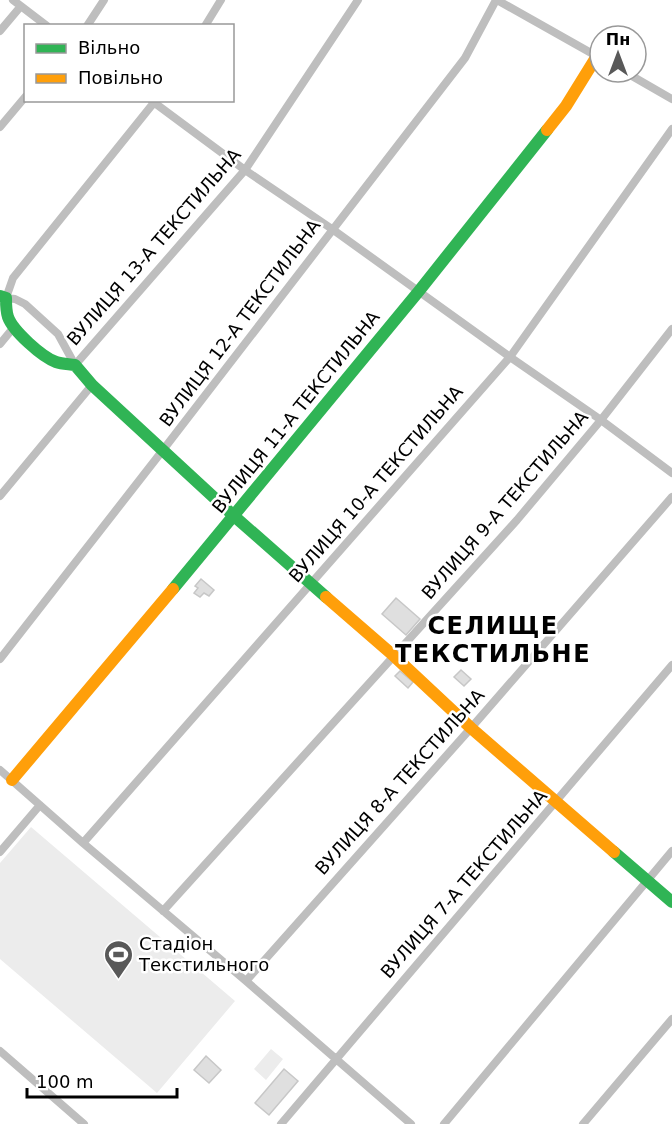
<svg xmlns="http://www.w3.org/2000/svg" width="672" height="1124" viewBox="0 0 672 1124" font-family="'DejaVu Sans',sans-serif">
<rect width="100%" height="100%" fill="#fff"/>
<!-- green -->
<path fill="#ececec" d="M31 827 235 1001 157 1093 0 959V863Z
M271 1049 283 1059 266 1080 254 1069Z"/>
<!-- building -->
<path fill="#dfdfdf" stroke="#c7c7c7" stroke-width="1.5" d="M201 579 214 590 209 596 204 593 200 597 194 593 198 588 195 586Z
M396 598 420 619 406 635 382 614Z
M461 670 471 679 464 686 454 677Z
M400 671 413 682 408 688 395 676Z
M206 1056 221 1070 209 1083 194 1070Z
M284 1069 298 1081 269 1115 255 1103Z"/>
<g fill="none" stroke-linecap="round" stroke-linejoin="round">
<!-- street -->
<path stroke="#bebebe" stroke-width="8" d="M13 0 47 26
M497 0 600 58
M87 26 104 0
M205 26 221 0
M0 31 21 6
M625 72 672 99
M156 100 13 278 6 298 15 299 25 304 58 334 75 365 245 170 358 0
M152 101 245 170 332 229 510 357 601 420 672 473
M0 127 26 96
M0 344 14 327
M0 496 92 385
M0 659 163 450 465 58 496 0
M0 770 83 843 246 981 411 1124
M83 843 510 357 672 129
M0 852 40 805
M163 911 517 520 601 420 672 329
M246 981 471 728 672 497
M0 1051 84 1124
M281 1124 672 665
M444 1124 672 851
M583 1124 672 1019"/>
<!-- fast -->
<path stroke="#30b455" stroke-width="12" d="M0 296 6 298C6 304 6 311 8 317 13 331 42 357 56 362 62 364 69 364 75 365L92 385 234 516 326 597
M173 589 419 291 547 130
M614 852 672 902"/>
<!-- slow -->
<path stroke="#ff9f0a" stroke-width="12" d="M547 130 566 106 597 56
M326 597 394 656 471 728 614 852
M12 780 173 589"/>
</g>
<!-- icons -->
<defs>
<symbol id="stadium-pin" viewBox="-11 -11 22 30"><path d="M0 17L-7.5 6A9.5 9.5 0 1 1 7.5 6Z" fill="#595959" stroke="#fff"/><path d="M0-5a6.5 5 0 1 0 0 10a6.5 5 0 1 0 0-10ZM-3.5-1.8h7v3.6h-7Z" fill="#fff"/></symbol>
</defs>
<g fill-rule="evenodd">
<use href="#stadium-pin" x="102" y="938" width="33" height="45"/>
</g>
<g text-anchor="middle" stroke-width="5" stroke-linejoin="round" paint-order="stroke">
<!-- street labels -->
<g font-size="18" fill="#000" stroke="#fff">
<text transform="translate(154 247) rotate(-49)" y="6">ВУЛИЦЯ 13-А ТЕКСТИЛЬНА</text>
<text transform="translate(240 323) rotate(-53)" y="6">ВУЛИЦЯ 12-А ТЕКСТИЛЬНА</text>
<text transform="translate(296 412) rotate(-51)" y="6">ВУЛИЦЯ 11-А ТЕКСТИЛЬНА</text>
<text transform="translate(376 484) rotate(-49)" y="6">ВУЛИЦЯ 10-А ТЕКСТИЛЬНА</text>
<text transform="translate(505 505) rotate(-49)" y="6">ВУЛИЦЯ 9-А ТЕКСТИЛЬНА</text>
<text transform="translate(400 782) rotate(-48)" y="6">ВУЛИЦЯ 8-А ТЕКСТИЛЬНА</text>
<text transform="translate(464 884) rotate(-49)" y="6">ВУЛИЦЯ 7-А ТЕКСТИЛЬНА</text>
</g>
<!-- poi labels -->
<g font-size="18" fill="#000" stroke="#fff" text-anchor="start">
<text x="139" y="950">Стадіон<tspan x="139" dy="21">Текстильного</tspan></text>
</g>
<!-- district labels -->
<g font-size="24" font-weight="bold" letter-spacing="1.5" fill="#000" stroke="#fff">
<text x="493" y="634">СЕЛИЩЕ<tspan x="493" dy="28">ТЕКСТИЛЬНЕ</tspan></text>
</g>
</g>
<!-- legend -->
<rect x="24" y="24" width="210" height="78" fill="#ffffff" stroke="#999999" stroke-width="1.5"/>
<rect x="36" y="44" width="30" height="9" fill="#30b455" stroke="#999999" stroke-width="1.5"/>
<text x="78" y="54" font-size="18" fill="#000000">Вільно</text>
<rect x="36" y="74" width="30" height="9" fill="#ff9f0a" stroke="#999999" stroke-width="1.5"/>
<text x="78" y="84" font-size="18" fill="#000000">Повільно</text>
<!-- north arrow -->
<g transform="translate(618 54)"><circle r="28" fill="#ffffff" stroke="#999999" stroke-width="1.5"/>
<path d="M0-4.5L10 22L0 15L-10 22Z" fill="#595959"/>
<text y="-9" font-size="16" font-weight="bold" text-anchor="middle" fill="#000000">Пн</text>
</g>
<!-- scale -->
<path d="M27 1088v9h150v-9" fill="none" stroke="#000000" stroke-width="3"/>
<text x="36" y="1088" font-size="18" fill="#000000" stroke="#ffffff" stroke-width="4.5" paint-order="stroke">100 m</text>
</svg>
